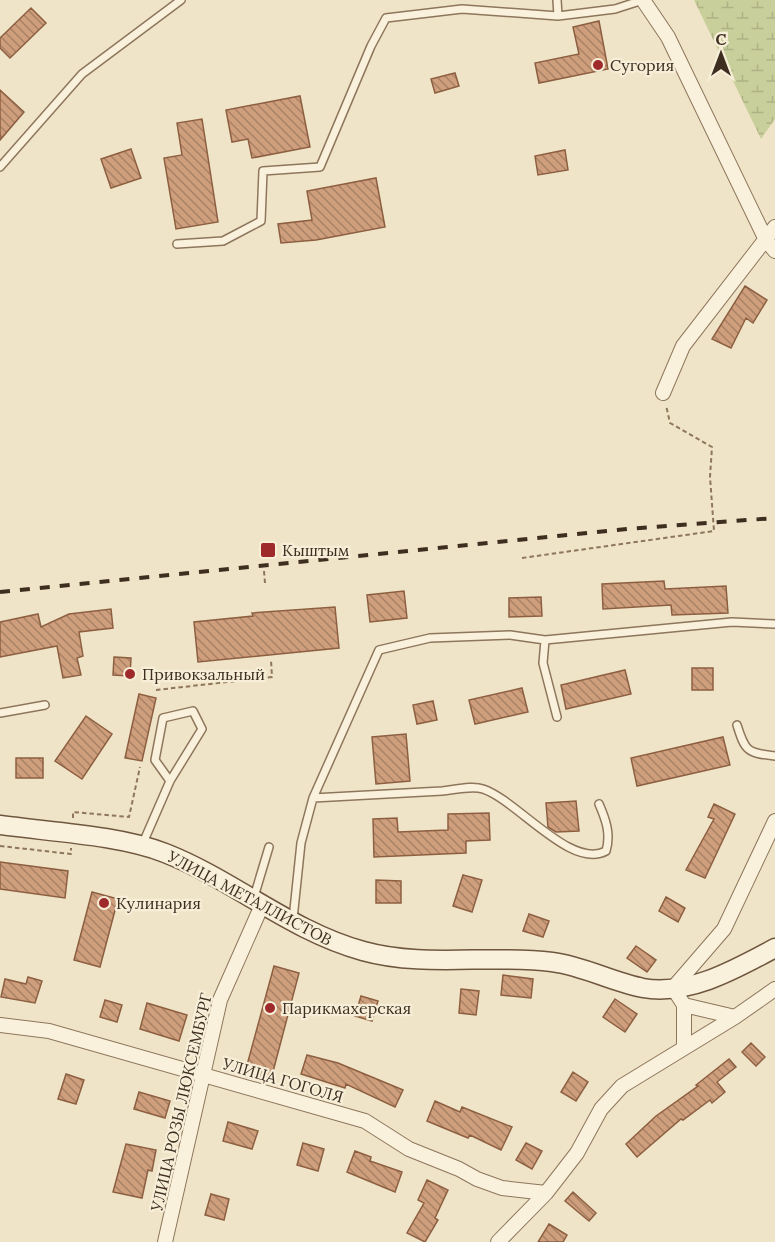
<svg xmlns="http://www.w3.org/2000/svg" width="775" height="1242" viewBox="0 0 775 1242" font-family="Lora,serif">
<defs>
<pattern id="wetland-marsh" width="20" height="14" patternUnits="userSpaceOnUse" patternTransform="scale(1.5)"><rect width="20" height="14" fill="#c9cf9b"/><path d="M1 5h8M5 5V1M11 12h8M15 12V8" fill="none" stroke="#aeb285"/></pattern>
<pattern id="building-back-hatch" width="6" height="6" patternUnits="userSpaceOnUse" patternTransform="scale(1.5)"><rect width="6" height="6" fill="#cf9f7d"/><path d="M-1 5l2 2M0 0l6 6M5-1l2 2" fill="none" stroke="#a98266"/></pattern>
</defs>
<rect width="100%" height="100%" fill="#f0e4c8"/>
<!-- wetland -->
<path fill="url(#wetland-marsh)" d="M694 0H775V119L761 139Z"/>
<!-- building -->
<path fill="url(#building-back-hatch)" stroke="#8d5f41" stroke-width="1.5" d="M31 8 46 23 10 58 0 48V38Z
M599 21 608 69 539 83 535 63 579 54 573 27Z
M455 73 459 86 435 93 431 79Z
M0 90 24 112 0 140Z
M300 96 310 147 252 158 248 139 232 142 226 110Z
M202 119 218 222 176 229 164 158 182 155 177 123Z
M131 149 141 178 111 188 101 159Z
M565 150 568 170 538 175 535 156Z
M376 178 385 227 316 240 281 243 278 224 312 220 307 191Z
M745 286 767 300 753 323 746 318 731 348 712 339Z
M664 581 665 589 726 586 728 613 672 615 671 605 603 609 602 584Z
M404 591 407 618 370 622 367 595Z
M541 597 542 616 509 617V598Z
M335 607 339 648 198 662 194 622 253 616 252 613Z
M111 609 113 628 79 632 83 656 77 658 81 675 63 678 57 646 0 657V622L38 614 41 627 69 614Z
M114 657 131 658 130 676 113 675Z
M692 668H713V690H692Z
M625 670 631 694 566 709 561 685Z
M522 688 528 712 475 724 469 700Z
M139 694 156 698 142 761 125 758Z
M433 701 437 720 417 724 413 705Z
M86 716 112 734 82 779 55 761Z
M406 734 410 781 376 784 372 737Z
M723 737 730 765 637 786 631 758Z
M16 758H43V778H16Z
M576 801 579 831 556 832 548 827 546 803Z
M714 804 735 814 705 878 686 870 714 819 708 817Z
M489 813 490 840 466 841V853L374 857 373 819 397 818 398 832 448 830V814Z
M0 862 68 871 65 898 0 889Z
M463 875 482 880 472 912 453 906Z
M376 880 401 881V903H376Z
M92 892 118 899 100 967 74 960Z
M666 897 685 908 678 922 659 911Z
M529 914 549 921 543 937 523 931Z
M636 946 656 960 647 972 627 958Z
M274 966 299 973 270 1083 244 1076Z
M503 975 533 979 531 998 501 995Z
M28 977 42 981 35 1003 1 997 5 979 26 984Z
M461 989 479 991 476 1015 459 1013Z
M361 996 378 1001 372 1021 355 1016Z
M615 999 637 1014 625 1032 603 1017Z
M105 1000 122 1005 117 1022 100 1017Z
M147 1003 187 1015 179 1041 140 1029Z
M751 1043 765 1057 756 1066 742 1052Z
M307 1055 338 1063 403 1090 395 1107 346 1084 345 1088 301 1074Z
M729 1059 736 1067 717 1082 725 1092 712 1103 710 1100 683 1120 681 1119 637 1157 626 1144 656 1116 698 1086 696 1085Z
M573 1072 588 1082 576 1101 561 1092Z
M66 1074 84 1080 76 1104 58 1099Z
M139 1092 170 1101 165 1118 134 1109Z
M435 1101 460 1112 462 1107 512 1127 501 1150 470 1135 468 1138 427 1121Z
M228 1122 258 1131 252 1149 223 1141Z
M303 1143 324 1149 318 1171 297 1165Z
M526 1143 542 1151 532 1169 516 1160Z
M126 1144 156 1150 152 1171 148 1170 142 1198 113 1192Z
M355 1151 371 1157 370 1161 402 1172 395 1192 347 1172Z
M427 1180 448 1190 435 1218 438 1220 425 1242 407 1233 424 1203 418 1200Z
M573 1192 596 1213 589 1221 565 1201Z
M211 1194 229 1199 224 1220 205 1215Z
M549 1224 567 1235 563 1242H538Z"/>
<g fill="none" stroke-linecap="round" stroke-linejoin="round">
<defs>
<path id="lane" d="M557 0 558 16 615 9 643 0
M0 167 82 74 181 0
M177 244 223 241 261 221 263 171 320 167 371 46 386 18 462 9 558 16
M545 640 543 663 557 717
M0 713 45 705
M737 725C745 751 747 753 775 756
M313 798 379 650 430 638 510 635 545 640 732 622 775 624
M143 843 170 781 202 729 193 711 163 718 155 760 170 781
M254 897 269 847
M293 919 301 843 313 798C356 796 399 793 442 791 454 790 472 785 483 789 517 800 571 870 606 851 611 834 606 820 599 804"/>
<path id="street" d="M643 0 668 37 766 240 775 251
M663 393 683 346 775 227
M684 1005 735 1017
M0 1025 49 1031 365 1121 409 1149 459 1169 477 1179 502 1188 546 1193
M684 1048V1005L673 988 724 929 775 821
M165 1242 220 1000 262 905
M498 1242 546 1193 577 1153 601 1109 622 1086 735 1017 775 989"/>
<path id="secondary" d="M0 825C50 832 119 835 165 853 234 880 290 931 363 951 424 968 488 954 552 962 584 966 612 982 643 988 689 996 736 969 775 948"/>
</defs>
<!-- lane casing -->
<use href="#lane" stroke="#8d765c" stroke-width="10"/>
<!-- street casing -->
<use href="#street" stroke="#8d765c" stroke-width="16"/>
<!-- secondary casing -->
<use href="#secondary" stroke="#6f573f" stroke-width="21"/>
<!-- path -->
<path stroke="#8d765c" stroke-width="2" stroke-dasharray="4.5 3" stroke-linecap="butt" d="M522 558 714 531 710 477 712 447 670 423 666 405
M264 571 265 583
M156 690 272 677 271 660
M73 818V812L129 817 140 767
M0 846 71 854V848"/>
<!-- lane -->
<use href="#lane" stroke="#faf1dc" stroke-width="7"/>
<!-- street -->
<use href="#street" stroke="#faf1dc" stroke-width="14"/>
<!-- secondary -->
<use href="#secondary" stroke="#faf1dc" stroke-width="18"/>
<!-- rail -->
<path stroke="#3d2e20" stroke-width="4" stroke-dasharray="10 10" stroke-linecap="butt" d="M0 592 627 529 775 518"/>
</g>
<!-- markers -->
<g fill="#9e2a2b" stroke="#f7eed8" stroke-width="2">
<circle cx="598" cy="65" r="6"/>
<rect x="260" y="542" width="16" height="16" rx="3"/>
<circle cx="130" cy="674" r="6"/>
<circle cx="104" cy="903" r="6"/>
<circle cx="270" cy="1008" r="6"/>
</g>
<g text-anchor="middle" stroke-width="4.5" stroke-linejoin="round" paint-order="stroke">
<!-- poi labels -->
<g font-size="16" fill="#3d2e20" stroke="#f7eed8" text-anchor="start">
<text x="610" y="71">Сугория</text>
<text x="282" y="556">Кыштым</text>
<text x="142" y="680">Привокзальный</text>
<text x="116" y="909">Кулинария</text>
<text x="282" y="1014">Парикмахерская</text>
</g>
<!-- street labels -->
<g font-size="16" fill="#3d2e20" stroke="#f7eed8">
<text transform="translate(250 898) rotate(28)" y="6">УЛИЦА МЕТАЛЛИСТОВ</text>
<text transform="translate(283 1080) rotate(16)" y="6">УЛИЦА ГОГОЛЯ</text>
<text transform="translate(181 1102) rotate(-77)" y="6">УЛИЦА РОЗЫ ЛЮКСЕМБУРГ</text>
</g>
</g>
<!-- north arrow -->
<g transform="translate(721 54)" stroke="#f7eed8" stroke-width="4.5" paint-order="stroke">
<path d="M0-4.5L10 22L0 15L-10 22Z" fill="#3d2e20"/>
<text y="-9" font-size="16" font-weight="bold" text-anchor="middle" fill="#3d2e20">С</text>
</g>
</svg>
